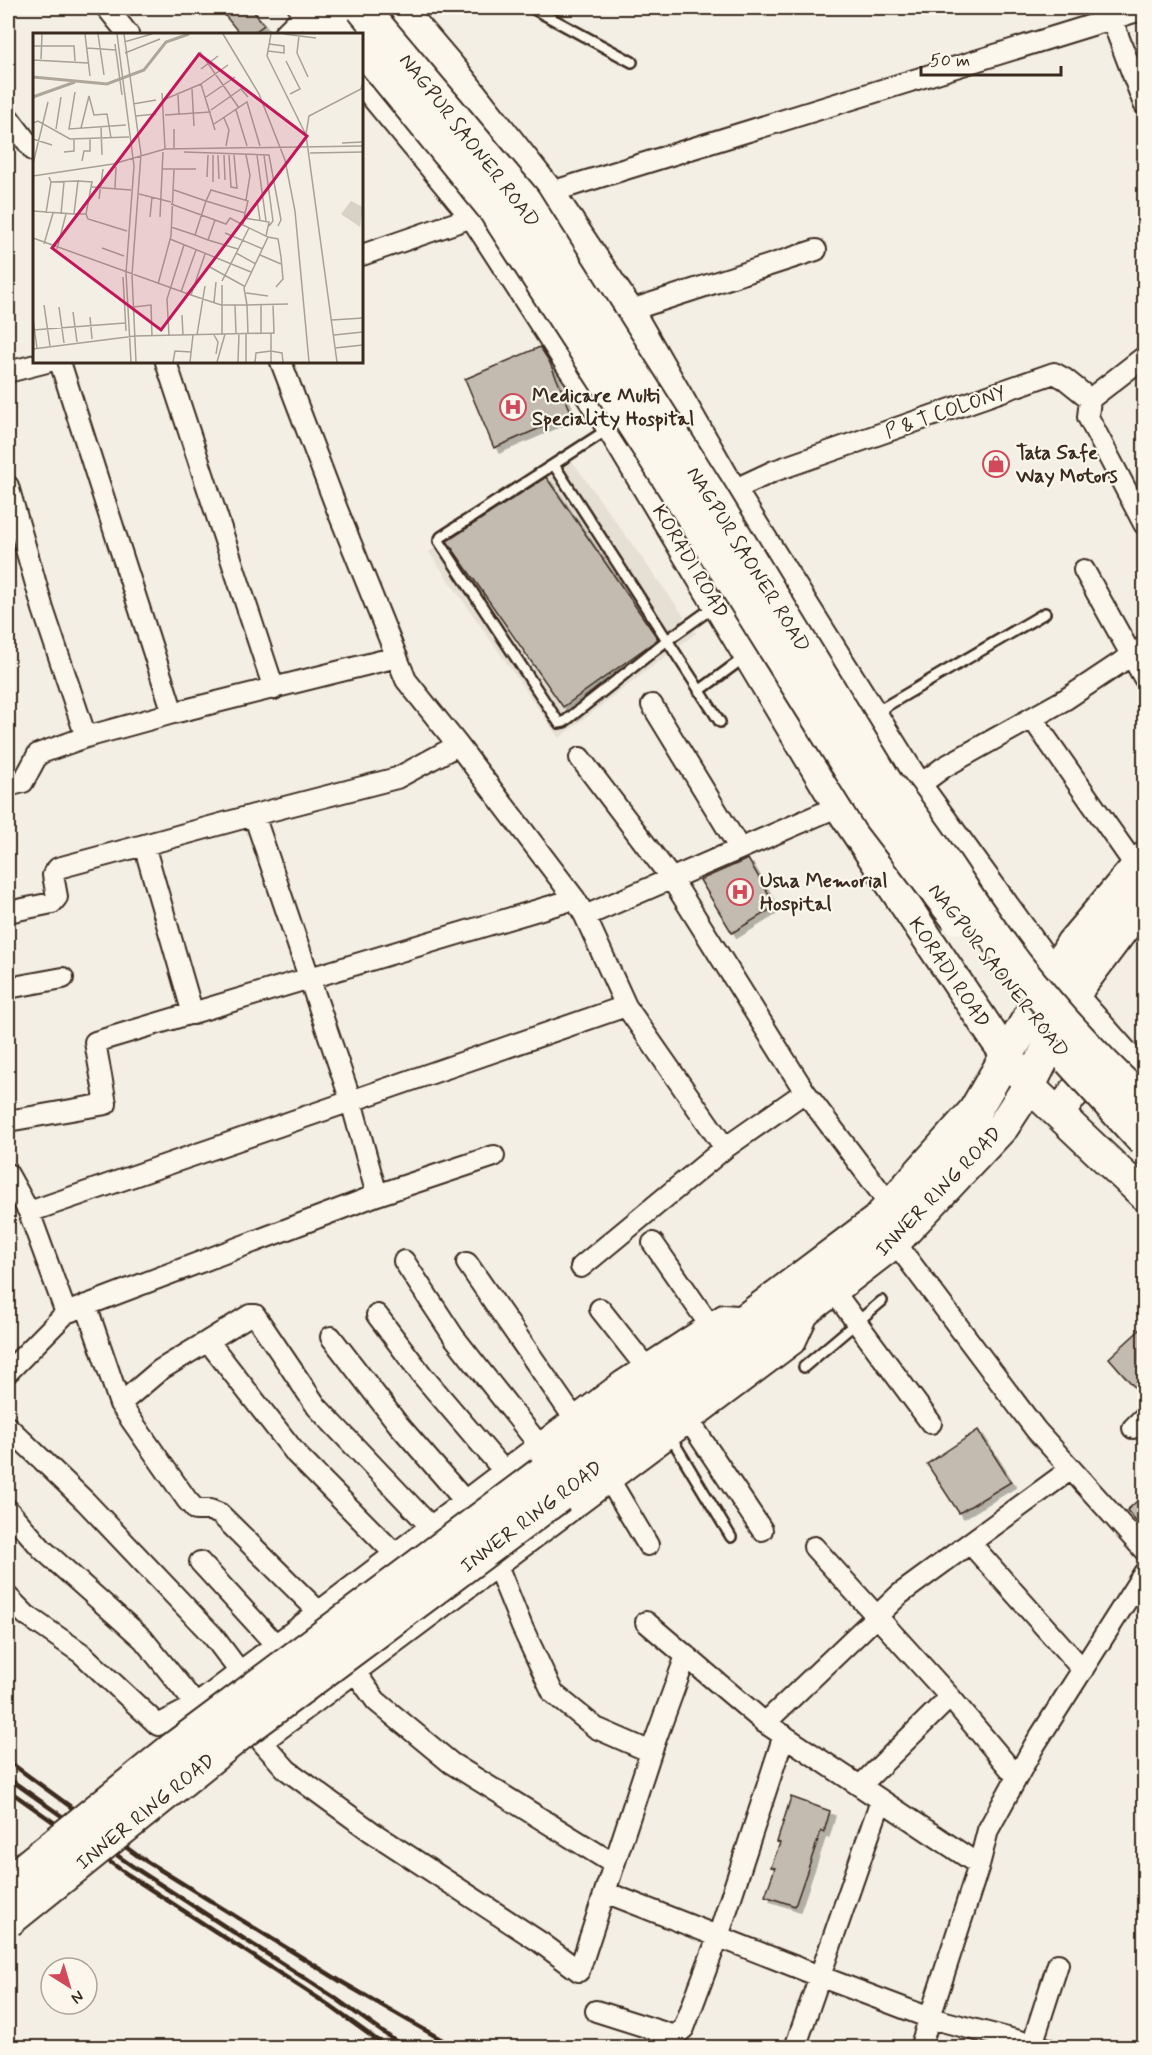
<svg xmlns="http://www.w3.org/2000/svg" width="1152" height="2055" viewBox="0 0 1152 2055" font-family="Mynerve,sans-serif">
<defs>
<filter id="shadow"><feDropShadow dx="5" dy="5" stdDeviation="0" flood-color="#0004"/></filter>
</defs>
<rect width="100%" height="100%" fill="#f3efe4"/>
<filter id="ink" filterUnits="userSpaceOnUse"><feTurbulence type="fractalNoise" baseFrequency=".0167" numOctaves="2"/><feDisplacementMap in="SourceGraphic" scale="12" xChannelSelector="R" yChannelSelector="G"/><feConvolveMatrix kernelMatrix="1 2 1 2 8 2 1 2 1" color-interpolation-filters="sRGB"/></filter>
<g filter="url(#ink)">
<!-- built -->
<path fill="#e5dfd4" d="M564 450 696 633 559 738 429 552Z"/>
<!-- building -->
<path fill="#c3bbb0" stroke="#3b2a1e" stroke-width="1.5" filter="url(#shadow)" d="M219 8H251L264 25 252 34H240Z
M540 347 549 361 572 414 494 448 465 379Z
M546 477 658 639 563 707 447 541Z
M748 859 776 906 732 933 700 880Z
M1144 1326V1398L1109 1358Z
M978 1430 1011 1482 959 1513 927 1464Z
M1144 1495V1532L1127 1510Z
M791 1797 830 1811 824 1832 821 1831 795 1906 765 1896 775 1868 771 1867 780 1843 777 1842Z"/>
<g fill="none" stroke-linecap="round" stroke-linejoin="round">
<defs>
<path id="service" d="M532 8 632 62
M610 428 441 537 439 541 559 723 564 722 666 641 715 606
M554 465 720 722
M699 691 745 657
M876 712 1045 613
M804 1367 882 1301
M670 1436 731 1537"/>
<path id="minor" d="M107 8 128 34
M1112 20 1144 104
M284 34 307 11
M8 117 34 151
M538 196 1144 9
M362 255 484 213
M628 311 816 250
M60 362 173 713
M166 362 274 689
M281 362 337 509 406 680 458 745 575 899 585 916 626 1006 725 1148
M8 372 47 362
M1090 399 1088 417 1144 524
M8 486 43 609 86 737
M731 491 774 471 1054 373 1065 379 1090 399 1144 357
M1084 570 1144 678
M652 705 740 849
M1032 718 1137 868
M580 758 671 878 805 1092 891 1206
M8 786 23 782 38 754 86 737 173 713 397 657
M917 787 944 767 1066 699 1144 647
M8 912 52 903 57 897 53 875 58 868 144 845
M585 916 839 806
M8 988 63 978
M193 1014 144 845 254 815
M8 1121 106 1104 95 1042 575 899
M8 1174 29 1212 351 1101 254 815 397 778 458 745
M377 1195 494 1156
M29 1212 66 1313 377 1195 351 1101 626 1006
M888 1233 1036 1430 1144 1550
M653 1243 709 1324
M404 1261 454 1337 539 1445
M467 1263 574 1418
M581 1267 725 1148 805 1092
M832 1289 931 1423
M86 1305 120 1404 187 1500 196 1510H210L220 1514 319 1612
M600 1309 645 1366
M377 1315 422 1375 504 1471
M331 1337 398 1424 465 1501
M8 1372 66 1313
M120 1404 160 1370 208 1341
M690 1422 762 1530
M8 1427 86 1502 213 1636 240 1672
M1133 1428 1144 1417
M610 1481 648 1545
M8 1510 42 1549 143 1639 196 1705
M970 1543 1083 1670
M814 1547 950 1697 1017 1777
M395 1554 297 1455 208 1341 250 1315H255L317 1407 431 1527
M200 1562 276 1645
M497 1565 522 1627 553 1693 596 1728 651 1752
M8 1597 26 1615 81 1653 158 1725 196 1705 622 1381 723 1315 751 1317
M646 1622 765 1723 979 1865 920 2048
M686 1656 651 1752 579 1971 540 1942 372 1832 287 1770 262 1742 795 1343 809 1313
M355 1672 376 1701 451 1763 614 1864
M765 1723 900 1594 1071 1469
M860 1786 950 1697
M979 1865 988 1830 1034 1746 1144 1573
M605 1892 819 1976 930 2018 1046 2048
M596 2011 675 2036 684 2028 718 1937 784 1735
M795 2048 881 1800
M1031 2048 1058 1964"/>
<path id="primary" d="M304 8 326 34
M399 8 456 75 549 193 628 311 731 491 917 787 1054 976 1144 1078
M362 78 476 216 612 427 839 806 995 1039 1029 1086 1144 1195
M1059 1113 1101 1057"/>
<path id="trunk" d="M328 8 351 34
M542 1473 877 1221 974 1112 1072 944 1144 859
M559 1496 730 1368 895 1241 1003 1126 1029 1086 1080 985 1144 900"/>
</defs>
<!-- service casing -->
<use href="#service" stroke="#3b2a1e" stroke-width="14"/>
<!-- minor casing -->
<use href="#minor" stroke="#3b2a1e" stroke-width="24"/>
<!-- primary casing -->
<use href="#primary" stroke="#3b2a1e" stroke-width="34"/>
<!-- trunk casing -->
<use href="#trunk" stroke="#3b2a1e" stroke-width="36"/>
<!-- service -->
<use href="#service" stroke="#fbf7ec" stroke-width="9"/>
<!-- minor -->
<use href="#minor" stroke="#fbf7ec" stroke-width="20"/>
<!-- primary -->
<use href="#primary" stroke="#fbf7ec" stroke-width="30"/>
<!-- trunk -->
<use href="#trunk" stroke="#fbf7ec" stroke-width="32"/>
<!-- rail -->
<path stroke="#3b2a1e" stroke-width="4.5" d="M8 1761 138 1856 340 1981 456 2048
M8 1778 135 1868 335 1998 405 2048
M8 1790 127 1874 327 2004 388 2048"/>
<defs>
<path id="trunk-bridge" d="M362 8 524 200 710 494 887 784C934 841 971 907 1017 966 1056 1015 1098 1061 1144 1103
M362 47 494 209 681 498 879 816 957 918
M1070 1060 1144 1141
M8 1882 174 1748 542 1473
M8 1921 245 1730 559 1496"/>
</defs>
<!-- trunk-bridge casing -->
<use href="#trunk-bridge" stroke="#3b2a1e" stroke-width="36" stroke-linecap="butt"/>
<!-- trunk-bridge -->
<use href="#trunk-bridge" stroke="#fbf7ec" stroke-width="32"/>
</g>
</g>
<!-- icons -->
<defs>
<symbol id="hospital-ring" viewBox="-11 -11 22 22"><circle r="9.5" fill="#fbf7ec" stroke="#d1495b" stroke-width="1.5"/><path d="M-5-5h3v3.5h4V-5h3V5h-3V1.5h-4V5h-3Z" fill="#d1495b"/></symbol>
<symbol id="shop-ring" viewBox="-11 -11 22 22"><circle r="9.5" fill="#fbf7ec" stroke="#d1495b" stroke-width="1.5"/><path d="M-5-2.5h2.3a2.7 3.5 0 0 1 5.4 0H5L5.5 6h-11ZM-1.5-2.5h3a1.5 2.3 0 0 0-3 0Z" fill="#d1495b"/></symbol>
</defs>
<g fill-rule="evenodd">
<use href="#hospital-ring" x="498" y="392" width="30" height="30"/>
<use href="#shop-ring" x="981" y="449" width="30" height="30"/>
<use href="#hospital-ring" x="725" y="877" width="30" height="30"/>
</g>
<g text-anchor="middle" stroke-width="4.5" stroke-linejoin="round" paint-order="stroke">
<!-- street labels -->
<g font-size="20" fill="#3b2a1e" stroke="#fbf7ec">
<text transform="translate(470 140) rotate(52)" y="7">NAGPUR SAONER ROAD</text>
<text transform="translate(945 411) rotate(-19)" y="7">P &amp; T COLONY</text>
<text transform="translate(749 559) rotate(58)" y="7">NAGPUR SAONER ROAD</text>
<text transform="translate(691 561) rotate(59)" y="7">KORADI ROAD</text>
<text transform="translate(999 970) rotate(52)" y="7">NAGPUR SAONER ROAD</text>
<text transform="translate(950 972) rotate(56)" y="7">KORADI ROAD</text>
<text transform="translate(938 1191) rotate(-46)" y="7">INNER RING ROAD</text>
<text transform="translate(531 1516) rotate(-37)" y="7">INNER RING ROAD</text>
<text transform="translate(145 1811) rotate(-39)" y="7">INNER RING ROAD</text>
</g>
<!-- poi labels -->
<g font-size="20" font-weight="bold" fill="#3b2a1e" stroke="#fbf7ec" text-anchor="start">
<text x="532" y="402">Medicare Multi<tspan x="532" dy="23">Speciality Hospital</tspan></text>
<text x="1016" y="459">Tata Safe<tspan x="1016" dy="23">Way Motors</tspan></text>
<text x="760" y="887">Usha Memorial<tspan x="760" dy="23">Hospital</tspan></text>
</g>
</g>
<!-- overview -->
<g transform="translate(33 33)">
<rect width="330" height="330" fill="#f3efe4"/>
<path d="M318 168 330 174 327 194 308 181Z" fill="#d8d1c6"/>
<path fill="none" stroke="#afa69a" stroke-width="3" d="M0 44 74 51 111 37 133 9 156 1M0 64 42 49"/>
<path fill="none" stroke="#a9a095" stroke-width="1.5" d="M52 1 57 43M65 1 71 42M84 1 101 133 93 240 98 329M91 1 108 121 99 242 103 329M190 1 226 61 252 127 262 178 276 329M238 1 234 23 273 102 304 329M251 1 283 5M266 3 264 20 275 44M91 9 119 1M82 11 89 62M0 13H41L42 28M54 15 83 17M235 18 251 20V13L236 11M167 19 206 75M92 20 127 6M8 26 9 1M0 27 55 30M253 28 267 56 257 61M168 36 185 23M159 56 161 93M42 59 36 96 93 92M129 60 132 116M145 62 146 82M173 64 202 44M130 67 168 51M100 71 123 67M178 77 208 56 215 64M203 77 214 113M132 82 178 79M103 83 123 81M191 85 196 97 193 113M0 90 5 88 37 106 96 104M181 91 214 69 227 113M68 94 69 122M48 95 56 63 61 82 74 81 78 105M23 96 28 64M182 97 168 51 195 32M273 101 276 83 328 56 330 49M0 106 19 112M309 110 330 109M141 115V96M31 119 41 118V106M151 119 236 122 248 187 245 193M277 120 330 119M185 122 186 146M191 122 192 147M196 122 198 154 204 155 201 122M213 122 217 142 213 167M224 122 233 188M231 122 240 188 236 193M49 128 51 118H57V106M0 131 15 69M130 136H163M0 143 80 131 132 116 330 113M16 144 18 149 45 148 41 181H53L55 186 94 198M174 144 175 122M45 148 59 149 53 181M180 149V122M59 154 98 157M82 155 83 134M141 157 173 168 178 157 215 168 212 180M106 161 138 169M66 166 70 136M224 167 227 187M138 171 193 191 197 185 210 192M0 178 41 181M13 180 18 149M28 181 31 149M117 184 119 164M127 184 130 119M211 185 236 189 233 203M138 194 162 202 173 168 212 180 210 192 235 204 211 255 214 272 255 271M192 200 230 216M162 202 175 207 182 187M235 204 245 206 248 224 250 246 243 254M0 205 158 262 188 272H214L215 301M137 206 218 239M175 207 205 216M11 211 20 180M69 215 91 223M24 216 33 181M203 220 223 231M227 222 248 231M175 233 211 253M90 244 93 298M189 248 216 195M125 251 138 203 141 137M189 252V302M148 259 163 217M213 260 235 263M158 262 172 221M181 269 183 249M11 272 17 313M202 272 203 301M228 272V301M26 274 31 310M100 274 118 272 119 303M40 279 44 309M149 282 150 302M57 284 59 306M0 285 4 316M299 287 330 285M0 297 92 290M238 300H241L240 271M164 302 172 253M181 302 185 309 183 321M301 302 330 299M136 303 134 266 151 212M302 315 330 312M0 316 102 303 238 300V329M140 329 142 318 158 319M157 329 160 302M184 329 192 301M205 329 206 301M213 329V301M222 329 223 320 238 318 249 320 250 329"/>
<path fill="#c2185b" fill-opacity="0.15" stroke="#c2185b" stroke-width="3" d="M166 21 274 103 128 297 19 215Z"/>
<rect width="330" height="330" fill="none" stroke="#3b2a1e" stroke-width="3"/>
</g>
<!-- margin -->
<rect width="1152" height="2055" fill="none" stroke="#fbf7ec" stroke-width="30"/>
<rect x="15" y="15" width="1122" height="2025" fill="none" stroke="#3b2a1e" stroke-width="2" filter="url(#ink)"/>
<!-- north arrow -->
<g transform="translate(69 1986) rotate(143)"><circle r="28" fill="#fbf7ec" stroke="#aea59a" stroke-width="1.5"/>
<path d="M0-4.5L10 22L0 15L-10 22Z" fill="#d1495b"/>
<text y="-9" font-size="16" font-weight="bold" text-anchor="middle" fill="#3b2a1e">N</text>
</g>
<!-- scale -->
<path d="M921 66v9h140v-9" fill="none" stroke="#3b2a1e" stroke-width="3"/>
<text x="930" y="66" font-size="18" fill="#3b2a1e" stroke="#fbf7ec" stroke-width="4.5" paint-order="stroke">50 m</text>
</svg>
